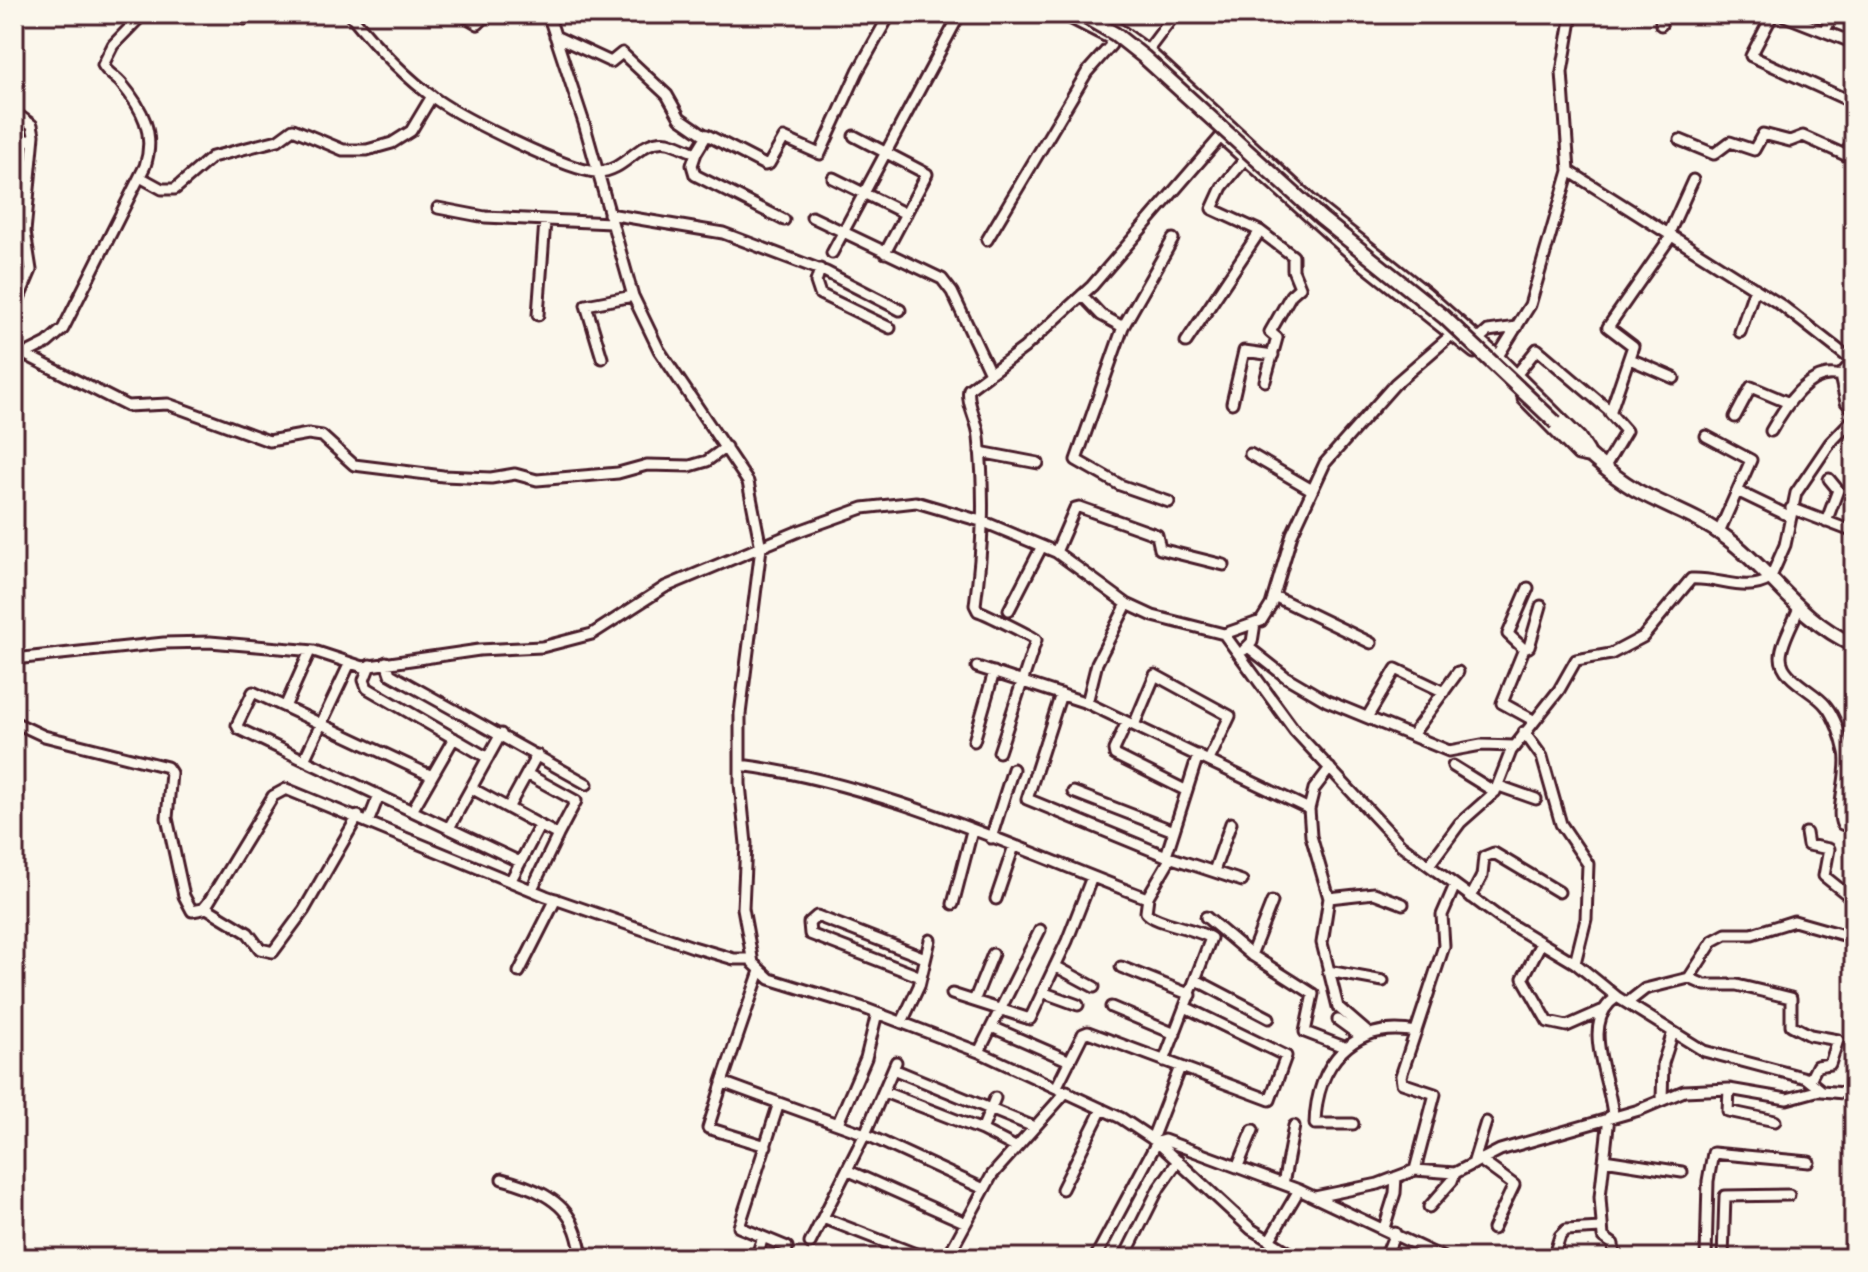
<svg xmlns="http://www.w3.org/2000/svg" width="1868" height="1272" viewBox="0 0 1868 1272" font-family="Sriracha,sans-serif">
<rect width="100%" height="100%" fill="#fbf7ec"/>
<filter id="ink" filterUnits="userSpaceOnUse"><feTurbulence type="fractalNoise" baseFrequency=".0125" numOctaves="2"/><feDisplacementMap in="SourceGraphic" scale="16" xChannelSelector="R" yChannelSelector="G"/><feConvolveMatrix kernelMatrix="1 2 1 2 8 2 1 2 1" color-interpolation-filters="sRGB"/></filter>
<g filter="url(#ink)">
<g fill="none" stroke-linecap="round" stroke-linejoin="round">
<defs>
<path id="minor" d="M350 14C374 44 406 78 437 100 463 118 568 171 597 172 627 172 639 137 668 142 677 144 687 150 696 153L707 135 765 165 769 164 784 138 820 154 858 71 890 14
M461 14 478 24 488 14
M548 14 584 123 633 296 659 350 748 482 761 548 740 714V784L746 844 743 908 753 963 770 979 861 1007 979 1052 1121 1118 1157 1142 1251 1229 1298 1258
M1098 14 1148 50 1320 208 1427 293 1498 356 1580 437 1589 451
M1773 14 1751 56 1854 103
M1780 14 1854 43
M244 19 246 14
M1661 25V14
M1825 31 1833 14
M555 36 611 62 622 53 667 95 680 118 706 136
M1148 50 1175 14
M14 112 32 125 34 135 25 232 31 270 14 310
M854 136 927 174 885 253
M1220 137 1361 263 1474 353
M14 138 33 141
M1680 140 1714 154 1730 142 1754 150 1763 134 1790 141 1803 136 1854 159
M696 153 692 165 695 175 784 220
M1846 155 1854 137
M1245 159 1222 187 1212 209 1260 231 1293 256V270L1300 287 1291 295 1270 332 1277 338 1265 381
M1569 171 1781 305 1854 362
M140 177 162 189H175L212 157 278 140 293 129 343 150H367L392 143 411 131 432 96
M833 178 906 214
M438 208 485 217 611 223
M609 214 723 233 826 272 900 310
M812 217 942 279 952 292 990 373
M1669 233 1693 180
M987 240 1087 72 1111 45 1109 38 1062 14
M832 253 960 14
M820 269 816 282 820 294 890 328
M1082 295 1101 315 1123 327
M538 315 545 221
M1740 332 1755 288
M1479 339 1488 331 1517 327
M1186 342 1260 231
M14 349 127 406 168 404 269 441 308 434 322 436 354 465 443 476 491 478 515 474 537 480 618 473 647 465 690 466 707 461 726 447
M25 354 47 343 63 329 145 166C156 133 142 108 121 83 115 76 107 73 103 65L113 45 143 14
M1498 356 1530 305 1569 171 1562 72 1572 14
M602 358 586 305 633 296
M1630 359 1674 378
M1853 361 1840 376 1846 402 1854 411
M1517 374 1537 349 1610 411
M1523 399 1578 455 1592 458
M1232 403 1244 351 1273 355
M1735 417 1751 387 1789 403
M1771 431C1784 408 1809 367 1840 376
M1706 436 1751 460 1719 532
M980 452 1038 463
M1250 454 1312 490
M1604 468 1626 431 1610 413 1633 346 1608 327 1672 235
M1739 492 1789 516
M1169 502 1120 485 1076 460 1123 327 1173 239
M1791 508 1854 532
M1826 522 1838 490 1829 479
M1056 552 1075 508 1079 507 1157 535 1160 549 1224 565
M1528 588 1508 634 1524 649 1502 703 1533 720
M1274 596 1371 643
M1127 604 1097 663 1087 703 1309 809
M1009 610 1042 546
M1798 610C1793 623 1781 643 1781 657 1781 679 1815 691 1826 706 1835 717 1842 738 1845 752 1850 772 1835 811 1842 824L1854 829
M1224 634 1295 731 1401 845 1500 918 1575 963 1617 997 1704 1051 1806 1078 1822 1091 1854 1094
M1248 647 1286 677 1327 701 1449 751 1481 745 1514 746
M1524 649 1529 647 1541 606
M1244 650 1252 642 1255 623
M14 659 164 643 210 642 314 651 363 667 479 650 542 647 592 634 665 587 799 531 863 508 916 502 984 522 1056 552 1127 604 1153 616 1224 634 1261 621 1271 605 1292 534 1325 463 1395 384 1463 325
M386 662 390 674 587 784
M349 665 304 760 520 862
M370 665 364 680 367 688 488 758
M977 667 1087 703
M1061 694 1027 799 1166 856 1198 755
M285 707 310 651
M1368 716 1396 669 1444 692
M14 722 44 736 167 767 171 773 167 818 184 896 192 911 203 909 208 903 273 796 286 789 546 896 693 947 734 959H752
M1127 722 1114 750 1115 755 1185 790
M1134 725 1155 675 1230 716 1209 760
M1524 732 1542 757 1561 824 1588 864 1586 919 1575 963
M1412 735 1458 672
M974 741 994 672
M999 752 1036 640C1032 636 985 613 978 611L975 605C983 545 985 498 979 437 978 421 966 404 969 389L1024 348 1092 286 1230 126
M304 760 239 729 237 725 253 692 432 776
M740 765C881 783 1015 848 1147 898L1170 859
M1453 766 1495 792
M1330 768 1314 789 1309 809 1311 836 1329 898 1322 943 1338 1007 1368 1033
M527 774 576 801 558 835
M1499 786 1536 799
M471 788 558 835 532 889
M1073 792 1174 831
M508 808 537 755
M412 811 454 738
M369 820 379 795
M449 828 501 734
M1806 833 1808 845 1829 849 1824 876 1854 900
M991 838 1013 769
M1166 856 1242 881
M1429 865 1460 823 1495 792 1511 751 1559 690 1576 660 1611 654 1643 637 1691 579C1718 577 1746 594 1770 579L1785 545 1796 493 1830 443 1854 418
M1214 871 1231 823
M511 880 540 825
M1148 897 1146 912C1155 924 1193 927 1211 938L1164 1061
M1471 897 1482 876 1484 857 1494 853 1559 892
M1329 898 1374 893 1403 904
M996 899 1014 846
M953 904 972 831
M205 907 248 933 260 949 273 952 304 910 358 816
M1206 917 1250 954 1313 994 1305 1032 1344 1047
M1541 943 1523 978 1548 1022 1567 1026 1601 1011
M1251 955 1272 902
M1055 966 1094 987
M1121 967 1191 995
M760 971 722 1082 779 1103 739 1227 787 1247 786 1258
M1328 971 1383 981
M519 972 556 899
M921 977 810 934 809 923 817 916 925 958
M1689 978 1705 985H1737L1791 998V1025L1810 1035 1838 1040 1830 1064 1817 1066 1810 1080
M1196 980 1269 1018
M1042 992 1078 1005
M952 994 1030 1019 1067 941 1092 877
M974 1001 993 954
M1627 1003 1645 989 1689 978 1713 941 1726 934H1752L1794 921 1854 938
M1111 1007 1175 1034
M1338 1020 1360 1036
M902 1022 919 986 930 940
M992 1027 1070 1061
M979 1052 1040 930
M896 1062 865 1134 984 1189
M893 1069 1034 1127
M722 1084 708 1128 766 1146
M1057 1086 1083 1034 1088 1032 1270 1100 1286 1056 1185 1007
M1729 1089 1728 1111 1775 1121
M884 1092 982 1130 1015 1147
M1662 1099 1663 1063 1673 1032
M779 1103 865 1134 810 1243
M1613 1116C1611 1080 1578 1022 1617 997
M1609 1117 1600 1197 1603 1237 1613 1244 1614 1258
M838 1123 866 1058 877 1013
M1353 1124H1315C1316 1065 1353 1020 1416 1032
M982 1130 995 1098
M1152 1139 1180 1067
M1480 1160 1514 1185 1493 1229
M1604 1160 1682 1172
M1473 1164 1486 1122
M1238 1166 1253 1130
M1415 1170 1435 1094 1402 1083 1401 1076 1444 946 1442 915 1455 885
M849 1171 966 1223
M502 1179C529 1186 563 1198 574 1227 579 1237 579 1248 584 1258
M1283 1184 1294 1126
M1062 1189 1102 1109
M1315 1197 1378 1184 1415 1170 1455 1173 1500 1150 1639 1110 1684 1091 1729 1089 1787 1099 1820 1090
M1429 1207 1452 1181 1455 1173
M823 1218 926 1258
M1384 1228 1395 1193 1396 1177
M1269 1241 1299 1190
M756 1258 763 1237
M947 1258 992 1175 1067 1091
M1095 1258 1157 1142 1164 1140 1299 1190 1444 1258
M1124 1258 1159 1188 1178 1161
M1385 1258 1395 1233
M1553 1258 1560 1236 1566 1230 1601 1228
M1706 1258 1708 1181 1713 1153 1809 1162
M1723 1258 1725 1196 1789 1195
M1848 1258 1854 1253"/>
<path id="major" d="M1556 423C1581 448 1606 472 1636 490 1668 508 1698 516 1728 539 1774 574 1798 619 1854 645"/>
</defs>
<!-- minor casing -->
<use href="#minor" stroke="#4a1f2b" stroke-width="15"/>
<!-- major casing -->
<use href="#major" stroke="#4a1f2b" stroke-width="18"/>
<!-- minor -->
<use href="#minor" stroke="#fbf7ec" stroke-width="9"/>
<!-- major -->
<use href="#major" stroke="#fbf7ec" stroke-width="12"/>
<defs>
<path id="major-bridge" d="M1080 14 1115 34 1144 57 1321 218 1444 317 1556 423"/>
</defs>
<!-- major-bridge casing -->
<use href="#major-bridge" stroke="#4a1f2b" stroke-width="18" stroke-linecap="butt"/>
<!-- major-bridge -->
<use href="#major-bridge" stroke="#fbf7ec" stroke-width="12"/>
</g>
</g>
<!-- margin -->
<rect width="1868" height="1272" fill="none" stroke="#fbf7ec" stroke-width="48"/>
<rect x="24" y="24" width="1820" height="1224" fill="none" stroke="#4a1f2b" stroke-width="3" filter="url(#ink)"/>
</svg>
